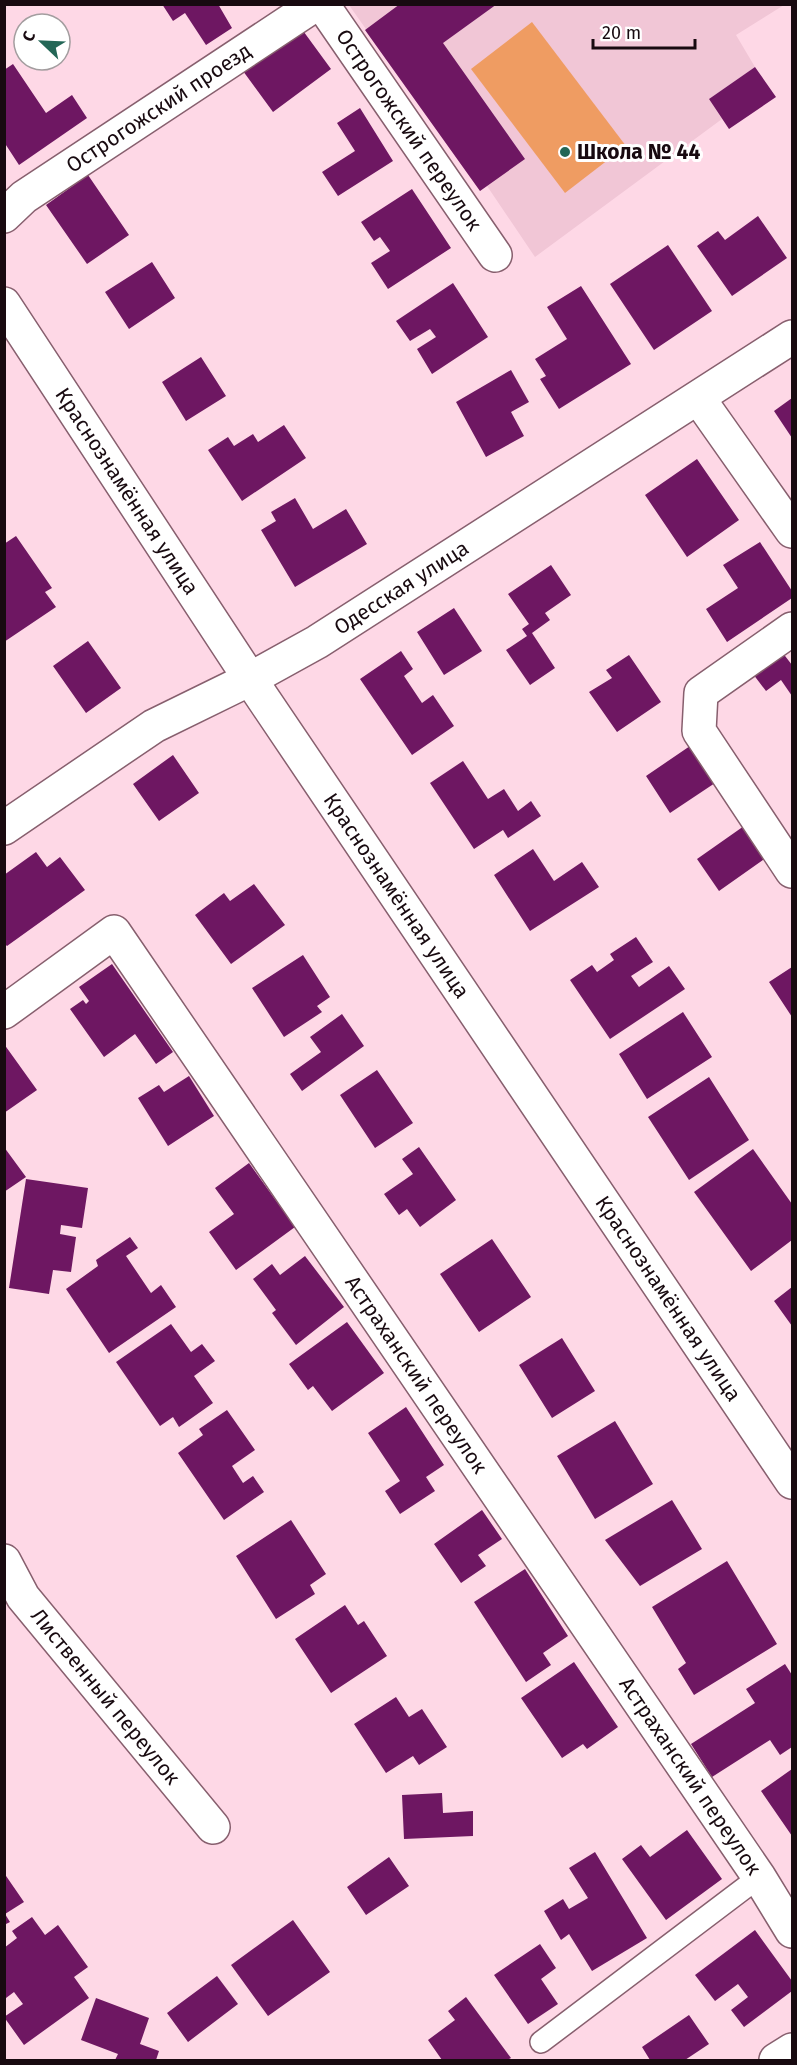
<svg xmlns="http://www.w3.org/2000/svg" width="797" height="2065" viewBox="0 0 797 2065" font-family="'Fira Sans',sans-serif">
<rect width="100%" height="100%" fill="#fed8e6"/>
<!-- built -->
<path fill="#f1c6d6" d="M349 5H784L736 35 755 67 709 99 722 119 535 257 487 186 480 191Z"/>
<!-- pitch -->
<path fill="#ef9c62" d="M532 22 626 146 565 193 471 69Z"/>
<!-- building -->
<path fill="#6e1762" d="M162 4H218L232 28 206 45 185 13 173 21Z
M400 4H497L443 43 525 159 480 191 365 30Z
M301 28 331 69 273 112 243 71Z
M13 64 46 113 72 95 87 118 19 165 4 142V70Z
M755 67 776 97 729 129 709 99Z
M360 108 393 161 338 196 322 172 355 151 337 123Z
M88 175 129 235 87 264 46 205Z
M412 189 451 248 388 289 371 263 390 251 380 237 374 241 361 222Z
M758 216 787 258 732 296 697 246 718 231 725 240Z
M668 245 712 311 654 350 610 284Z
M152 262 175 298 129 329 105 292Z
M453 283 488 337 432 374 417 349 436 337 430 329 410 341 396 321Z
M581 286 631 364 559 409 540 379 546 376 535 359 567 339 547 307Z
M201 357 226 396 186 421 162 382Z
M511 370 529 402 511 412 524 436 486 457 456 402Z
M792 398V438L774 411Z
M284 425 306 458 242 501 208 450 228 437 234 446 253 434 258 442Z
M697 459 739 520 687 557 645 495Z
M295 498 313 529 346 509 367 544 295 587 261 530 276 521 271 512Z
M16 536 52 588 45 592 56 607 4 642V544Z
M760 542 792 591V598L727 642 706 609 738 588 723 565Z
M551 565 571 595 545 613 550 620 532 633 555 668 530 685 506 650 527 636 522 629 529 624 508 594Z
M454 608 482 651 444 675 417 632Z
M88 641 121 688 86 713 53 666Z
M401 651 413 669 404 676 422 703 433 695 454 726 412 755 360 679Z
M782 652 792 665V696L781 680 766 691 753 674Z
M629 655 661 702 617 732 589 692 612 678 606 670Z
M690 746 715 783 670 813 646 776Z
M173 755 199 793 159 821 133 784Z
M463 761 488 799 504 789 518 811 531 801 541 816 508 838 503 830 474 849 430 783Z
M744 826 767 857 719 891 697 859Z
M533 849 554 881 582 862 599 887 530 931 494 875Z
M36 852 47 867 60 857 85 890 7 946 4 943V875Z
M254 884 285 925 231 964 195 915 224 893 230 901Z
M636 937 653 962 631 976 639 987 669 966 685 989 610 1039 570 980 592 965 597 972 614 960 610 954Z
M303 955 330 997 317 1006 322 1012 284 1037 252 988Z
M112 964 173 1052 156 1064 135 1034 104 1057 70 1009 83 1000 86 1004 89 1001 79 987Z
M792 967V1017L769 982Z
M683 1012 712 1057 647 1099 619 1054Z
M342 1014 364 1046 302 1091 290 1074 321 1052 310 1037Z
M4 1044 37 1090 4 1113Z
M377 1070 413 1123 375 1148 340 1095Z
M189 1076 214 1116 168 1146 138 1098 159 1085 164 1092Z
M709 1077 749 1140 689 1180 648 1117Z
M4 1147 26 1177 4 1192Z
M419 1147 456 1200 420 1227 407 1209 399 1215 384 1194 413 1174 402 1159Z
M753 1149 792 1204V1240L751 1271 694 1192Z
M249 1163 295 1227 236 1270 209 1232 234 1214 215 1188Z
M26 1179 88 1188 82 1228 61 1225 60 1234 76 1237 71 1272 53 1270 49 1294 9 1288Z
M130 1237 138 1248 126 1256 151 1293 161 1285 176 1307 109 1353 66 1289 98 1266 96 1260Z
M492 1239 531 1297 479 1332 440 1274Z
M305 1256 344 1307 296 1345 272 1313 276 1310 253 1279 272 1264 280 1275Z
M792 1287V1326L774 1301Z
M347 1322 384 1373 332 1411 313 1386 308 1390 289 1364Z
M171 1324 191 1352 202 1344 215 1361 194 1376 213 1403 179 1427 173 1417 160 1426 116 1362Z
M562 1338 595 1391 552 1418 519 1365Z
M406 1407 444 1465 426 1477 435 1491 400 1514 385 1491 400 1481 368 1433Z
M227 1410 255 1450 232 1466 243 1483 253 1476 264 1492 224 1520 178 1453 203 1435 199 1429Z
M615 1421 653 1484 595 1519 557 1456Z
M672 1500 702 1549 640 1586 605 1540Z
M482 1510 502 1539 478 1555 486 1566 461 1583 434 1544Z
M291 1520 326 1574 310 1585 315 1594 276 1619 236 1556Z
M727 1561 777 1644 694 1695 678 1669 686 1663 652 1607Z
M525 1569 568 1636 543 1653 551 1665 526 1682 474 1602Z
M345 1605 358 1625 364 1621 387 1656 331 1693 295 1639Z
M574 1662 618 1727 587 1749 583 1744 562 1758 521 1698Z
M785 1664 792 1675V1747L780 1755 770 1740 712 1777 691 1744 755 1703 746 1689Z
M396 1697 409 1717 422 1709 447 1747 419 1765 413 1756 386 1773 354 1724Z
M792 1769V1836L761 1791Z
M442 1793 443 1813 473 1811V1836L404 1839 402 1795Z
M687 1830 722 1879 666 1920 622 1859 641 1845 650 1857Z
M595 1852 647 1938 592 1971 569 1934 561 1940 544 1911 563 1899 569 1909 588 1898 569 1868Z
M389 1857 409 1886 366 1915 347 1887Z
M4 1873 24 1902 5 1914 10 1922 4 1925Z
M32 1917 45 1935 58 1925 88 1967 74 1977 89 1998 24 2045 4 2017 23 2004 14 1992 6 1998 4 1996V1948L17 1938 12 1931Z
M293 1920 330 1972 268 2016 231 1965Z
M755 1930 792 1981V1991L744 2027 731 2010 748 1997 738 1984 715 2001 695 1975Z
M540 1944 556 1968 541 1979 558 2004 528 2024 494 1975Z
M217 1976 238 2004 188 2042 167 2013Z
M466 1997 511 2058 507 2060H442L428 2040 455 2020 448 2011Z
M96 1998 149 2018 140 2044 159 2051 156 2060H115L118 2054 81 2040Z
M689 2015 709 2044 685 2060H650L642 2047Z"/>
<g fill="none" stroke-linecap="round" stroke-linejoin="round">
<defs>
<path id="service" d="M541 2042 759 1877"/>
<g id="minor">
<path id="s1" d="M322 4 495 255"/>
<path id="s2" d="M4 216 24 197 316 4"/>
<path id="s3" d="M4 304 250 679 792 1482"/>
<path d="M699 399 792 531"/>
<path d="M792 629 701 693 699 731 792 871"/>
<path id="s4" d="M4 828 154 726 250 679 317 642 792 337"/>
<path id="s5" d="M4 1012 114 932 759 1877 792 1931"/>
<path id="s6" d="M4 1561 23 1597 213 1827"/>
<path d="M776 2060 792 2050"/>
</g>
</defs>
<!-- service casing -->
<use href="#service" stroke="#875f6e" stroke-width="24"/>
<!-- minor casing -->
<use href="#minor" stroke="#875f6e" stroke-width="36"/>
<!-- service -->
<use href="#service" stroke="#fff" stroke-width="21"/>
<!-- minor -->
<use href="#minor" stroke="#fff" stroke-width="33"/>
</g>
<!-- markers -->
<circle fill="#236656" stroke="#fff" stroke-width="2" cx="565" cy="152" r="6"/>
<g text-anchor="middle" stroke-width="6" stroke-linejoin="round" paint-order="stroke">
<!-- street labels -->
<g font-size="21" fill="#180a10" stroke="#fff">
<text dy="7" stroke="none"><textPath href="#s2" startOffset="189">Острогожский проезд</textPath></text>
<text dy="7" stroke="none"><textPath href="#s1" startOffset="153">Острогожский переулок</textPath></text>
<text dy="7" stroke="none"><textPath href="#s3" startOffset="224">Краснознамённая улица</textPath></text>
<text dy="7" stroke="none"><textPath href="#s4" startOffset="465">Одесская улица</textPath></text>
<text dy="7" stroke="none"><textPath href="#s3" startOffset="710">Краснознамённая улица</textPath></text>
<text dy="7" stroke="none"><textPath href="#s3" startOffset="1196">Краснознамённая улица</textPath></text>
<text dy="7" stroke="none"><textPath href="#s5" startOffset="672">Астраханский переулок</textPath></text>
<text dy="7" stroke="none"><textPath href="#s6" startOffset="170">Лиственный переулок</textPath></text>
<text dy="7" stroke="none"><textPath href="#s5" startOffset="1158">Астраханский переулок</textPath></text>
</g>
<!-- poi labels -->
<g font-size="21" font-weight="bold" fill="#180a10" stroke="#fff" text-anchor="start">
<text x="577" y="159">Школа № 44</text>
</g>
</g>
<!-- border -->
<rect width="797" height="2065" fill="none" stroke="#180a10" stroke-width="12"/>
<!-- north arrow -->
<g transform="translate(42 42) rotate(293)"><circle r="28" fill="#ffffff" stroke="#a39d9f" stroke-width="1.5"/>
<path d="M0-4.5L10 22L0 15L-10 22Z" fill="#236656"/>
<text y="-9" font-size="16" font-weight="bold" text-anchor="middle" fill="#180a10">С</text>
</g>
<!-- scale -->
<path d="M593 39v9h102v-9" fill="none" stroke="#180a10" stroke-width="3"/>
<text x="602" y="39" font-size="18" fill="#180a10" stroke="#ffffff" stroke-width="4.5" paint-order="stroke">20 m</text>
</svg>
